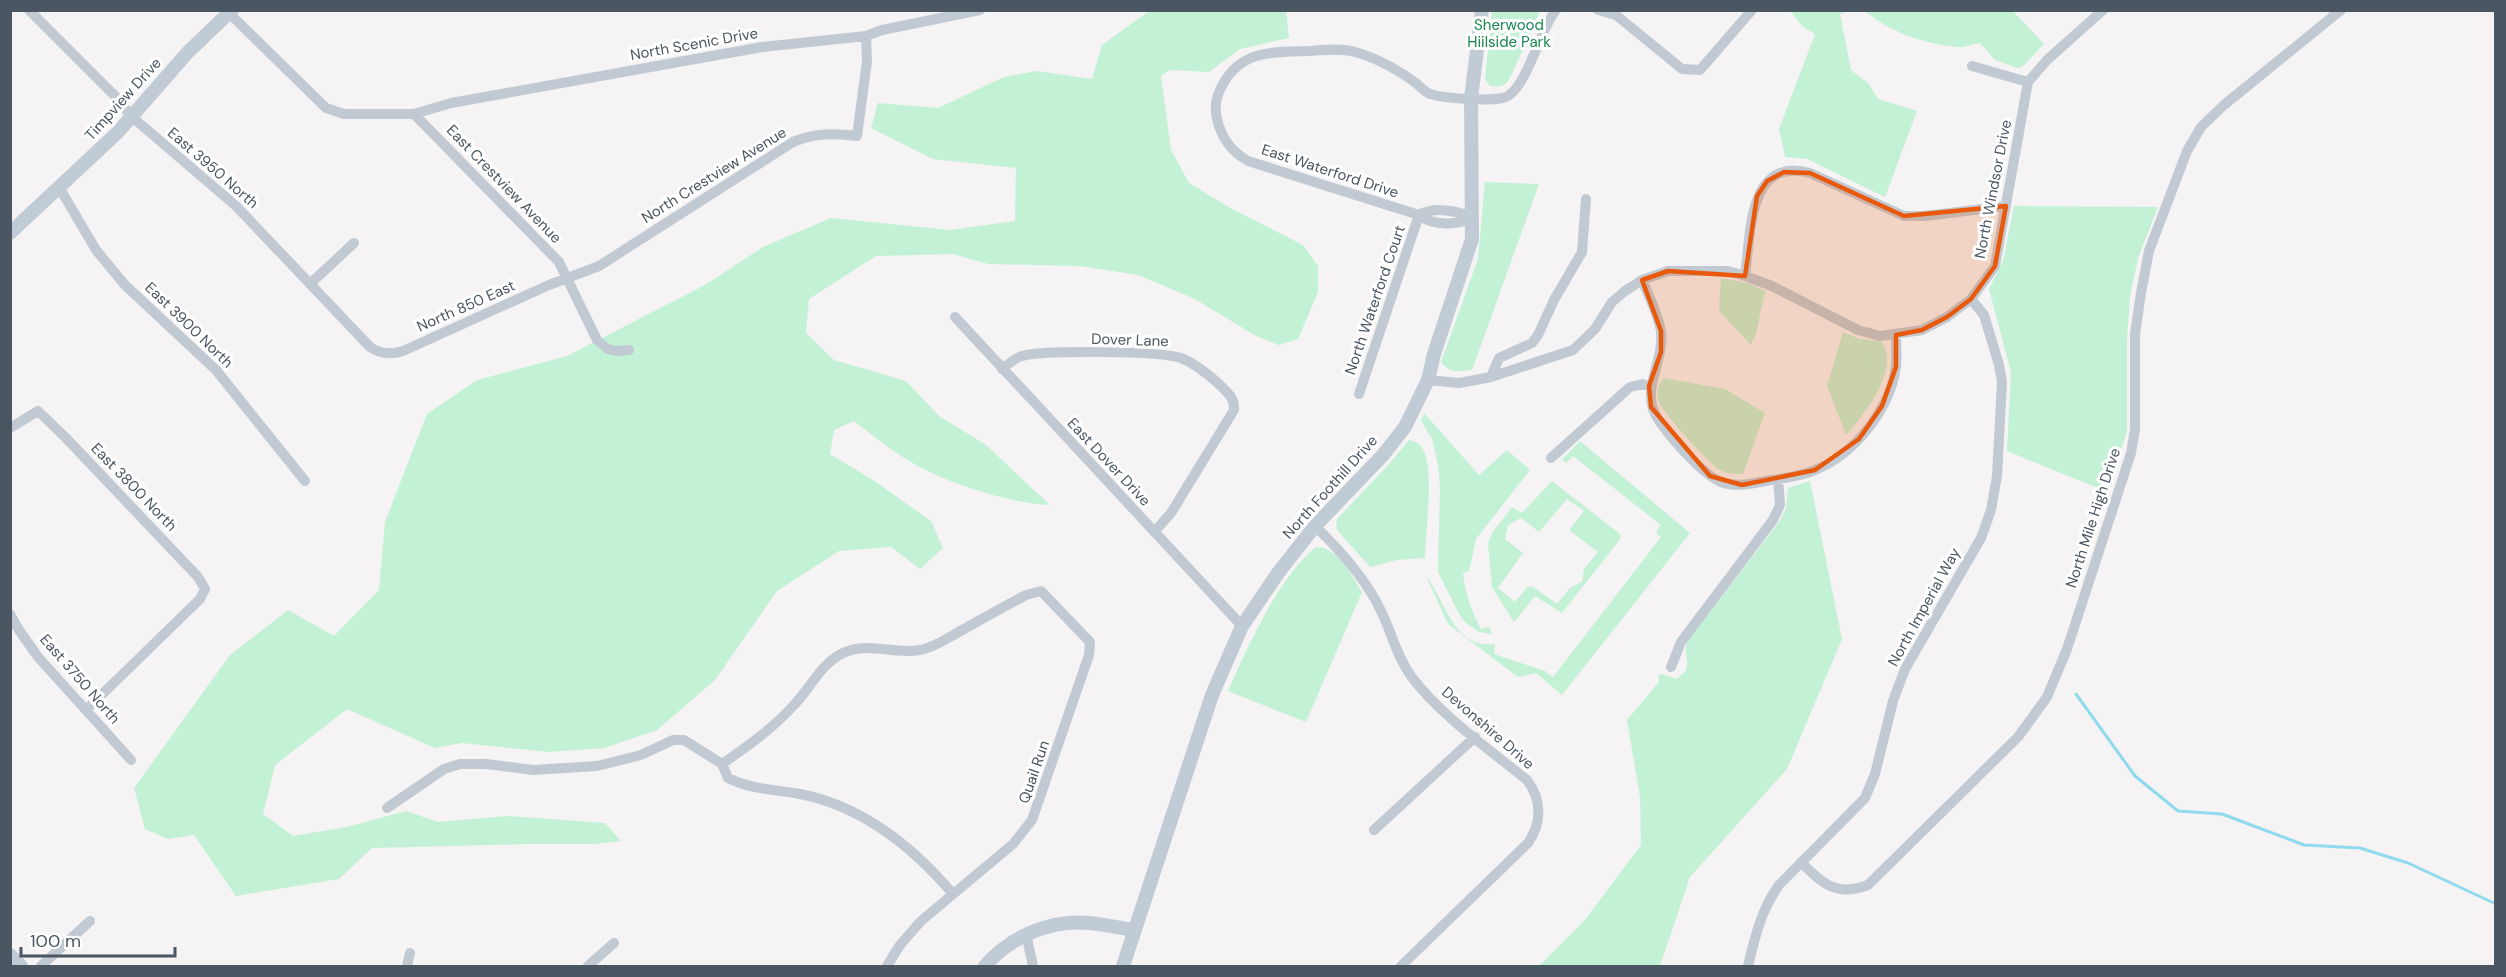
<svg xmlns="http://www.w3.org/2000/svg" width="2506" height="977" viewBox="0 0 2506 977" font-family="'DM Sans',sans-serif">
<rect width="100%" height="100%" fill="#f5f3f3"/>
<!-- green -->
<path fill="#c3f1d5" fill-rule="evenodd" d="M1149 11H1286L1289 38 1240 49 1209 72 1170 70 1161 76 1171 150 1189 183 1232 209 1303 245 1318 266V292L1298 339 1279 345 1256 336 1195 299 1138 275 1080 266 988 264 953 254 876 256 809 299 806 333 834 360 906 381 939 416 986 445 1050 505C1008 503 942 482 906 459 888 448 871 434 854 421L834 430 830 454 873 480 931 521 943 548 920 569 891 547 839 551 777 591 715 680 657 730 604 748 548 752 462 743 435 748 347 709 275 765 263 814 293 836 347 827 406 811 438 822 507 816 605 823 621 841 594 844H525L372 848 339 879 236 896 194 835 168 839 145 829 134 788 230 655 288 610 334 636 379 590 385 522 427 414 477 380 567 356 705 285 763 247 831 218 950 230 1015 221 1016 168 933 159 871 128 878 103 938 108 1004 77 1037 71 1092 79 1102 45Z
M1492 11H1540L1511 76C1505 87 1501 87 1490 86L1485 79Z
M1790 11H1848L1840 14 1851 70 1869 84 1878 99 1917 111 1885 197 1807 159 1785 157 1779 129 1815 34 1803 27Z
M1865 11H2013L2044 44 2022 67 2018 68 1995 60 1980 43C1972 44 1964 48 1957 47 1924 44 1890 32 1865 11Z
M1485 182 1539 184 1472 370C1459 371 1450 374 1441 362L1478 259Z
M2014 206 2158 207 2138 258 2130 297 2127 339V431L2108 492 2007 451 2011 372 1989 289 2003 261Z
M1721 278 1748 283 1765 291 1756 334 1751 345 1719 311Z
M1843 332 1860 339 1880 341C1903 365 1864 416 1846 435L1827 386Z
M1663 378 1725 389 1765 413 1743 474C1735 474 1727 474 1720 470 1708 463 1662 412 1658 400 1656 391 1659 385 1663 378Z
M1424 413 1479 475 1507 450 1530 470 1476 539 1469 571 1463 573C1465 594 1471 610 1481 629L1489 627 1492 634 1479 632 1466 623 1460 616 1438 572 1440 486 1438 465 1432 439 1421 421Z
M1409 440C1413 441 1417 442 1421 446 1436 465 1425 533 1425 558L1397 560 1370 567 1338 531 1336 525 1337 519 1390 463Z
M1580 441 1690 533 1562 695 1536 673 1518 677 1448 624 1426 576C1446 601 1454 650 1495 644L1494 654 1545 671 1553 677 1661 537 1656 532 1661 525 1573 456 1566 463 1562 460Z
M1552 481 1620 534 1621 538 1562 613 1535 596 1514 622 1492 587 1488 544 1492 533 1512 507 1522 513ZM1567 499 1584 511 1569 530 1598 552 1584 569 1582 582 1570 588 1557 604 1532 586 1530 588 1528 586 1515 602 1498 588 1523 553 1505 539 1508 525 1521 518 1539 532Z
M1810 481 1842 639 1787 769 1690 877 1660 966H1539L1585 920 1641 845 1640 797 1627 720 1659 682 1658 676 1662 674 1676 679C1696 667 1682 659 1687 642L1779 522 1786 508 1788 488Z
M1316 547C1339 547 1351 575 1362 592L1306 722 1228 691C1247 648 1279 576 1316 547Z"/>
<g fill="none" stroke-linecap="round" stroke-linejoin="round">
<!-- stream -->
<path stroke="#90daee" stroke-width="3" d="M2076 694 2135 776 2178 811 2222 814 2304 845 2360 848 2408 863 2496 904"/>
<!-- street -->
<path stroke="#c1cad2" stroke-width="10" d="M29 10 116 97 131 116 236 206 370 347C380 354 391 355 403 351L549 285 599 266 793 142C815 133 833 133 857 136L867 61 866 36
M1598 10 1616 15 1682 69 1700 70 1752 10
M229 13 326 108 344 114H414L451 103 762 47 866 36 882 30 980 10
M1972 66 2028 82
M414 114 559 262 597 340 608 349 616 351 629 350
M59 187 96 250 125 285 216 370 305 481
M1419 215C1435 206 1456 211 1472 217
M1472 217C1458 226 1433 226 1419 215L1248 161C1232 152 1221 137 1217 119 1214 107 1217 94 1223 84 1242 49 1275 52 1310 51 1325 50 1341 48 1355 52 1377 58 1398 70 1416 83 1420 87 1425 92 1430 94 1448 99 1485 101 1503 98 1526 93 1540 28 1556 10
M1745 276C1751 235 1747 156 1810 173L1904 216H1925L2006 206
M1642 280C1649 296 1658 314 1661 331 1665 364 1637 392 1660 422 1672 439 1703 475 1721 482 1737 488 1755 483 1771 480 1785 478 1802 476 1815 470 1855 454 1890 409 1896 367 1897 356 1896 345 1896 335
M311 283 354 243
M955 317 1242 626
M1002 369C1008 364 1015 358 1022 356 1043 350 1161 351 1181 358 1196 364 1208 374 1219 384 1227 392 1235 398 1234 410L1171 513 1154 532
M1491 377 1499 358 1532 343 1538 335 1554 300 1582 252 1586 199
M1428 380 1459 383 1491 377 1573 350 1595 329 1612 302 1625 291 1642 280 1668 271H1728L1745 276 1772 286 1858 330 1880 336 1922 330 1947 317 1971 299 1995 266 2028 82 2047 60 2103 10
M1359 394 1419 215
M10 428 38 411 66 438 198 577 205 589 200 599 87 709
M1551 458 1630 387 1642 384 1649 386
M1315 526C1341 551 1367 580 1382 613 1392 634 1397 657 1411 676 1439 714 1490 750 1527 780 1542 800 1542 823 1528 843L1401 966
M10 614 19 630 38 657 131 760
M1671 667 1681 642 1773 520 1780 505 1778 479
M722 764C748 746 772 729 793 706 811 688 819 665 843 653 869 641 894 655 920 650 933 648 946 639 957 633 980 620 1003 607 1026 595L1041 591 1090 642 1089 655 1032 820 1013 844 921 921 900 945 887 966
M722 764 728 778C752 790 774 789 800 794 862 806 913 847 953 894
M387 808 444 769 460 764H486L533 770 597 766 641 755 673 740H684L722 764
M1374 830 1475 737
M1801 862C1822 884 1837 897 1868 885L2018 737 2047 697 2067 649 2131 453 2135 429V334L2141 293 2149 251 2187 151 2201 127 2224 105 2341 10
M1026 934 1033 966
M41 966 90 921
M407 966 410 953
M588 966 614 943
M1748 966C1755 937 1761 910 1779 885L1865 798 1875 774 1893 701 1905 669 1981 538 1991 510 1997 476 2002 382 1999 365 1984 315 1971 299"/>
<!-- secondary -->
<path stroke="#c1cbd6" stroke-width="14" d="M10 233 118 132 188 52 232 10
M10 955 21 966
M985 966C1010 937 1050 919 1089 923 1104 924 1119 928 1135 930
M1123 966 1212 695 1242 626 1278 573 1315 526 1383 455 1405 427 1428 380 1434 354 1472 239 1471 98 1482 10"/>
</g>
<!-- marked area -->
<path fill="#e8590c" fill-opacity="0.2" stroke="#e8590c" stroke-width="4.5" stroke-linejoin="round" d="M1784 172 1810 173 1904 216 2006 206 1995 266 1971 299 1947 317 1922 330 1896 335V367L1882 406 1859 439 1815 470 1742 485 1710 476 1651 407 1649 386 1661 352V331L1642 280 1668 271 1745 276 1757 196 1767 181Z"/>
<g text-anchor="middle" stroke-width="6" stroke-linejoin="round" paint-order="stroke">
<!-- park labels -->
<g font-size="15" fill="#17864f" stroke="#fff">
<text x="1509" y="30">Sherwood<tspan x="1509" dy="17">Hiilside Park</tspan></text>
</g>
<!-- street labels -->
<g font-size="15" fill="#4a5661" stroke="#fff">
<text transform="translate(694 44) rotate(-10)" y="5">North Scenic Drive</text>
<text transform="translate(123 99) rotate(-48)" y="5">Timpview Drive</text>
<text transform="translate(213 168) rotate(41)" y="5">East 3950 North</text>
<text transform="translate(1330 171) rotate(18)" y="5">East Waterford Drive</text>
<text transform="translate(714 175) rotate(-32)" y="5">North Crestview Avenue</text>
<text transform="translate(504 184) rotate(46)" y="5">East Crestview Avenue</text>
<text transform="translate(1993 189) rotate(-79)" y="5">North Windsor Drive</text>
<text transform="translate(1375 300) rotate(-71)" y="5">North Waterford Court</text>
<text transform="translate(466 306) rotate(-24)" y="5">North 850 East</text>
<text transform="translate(189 325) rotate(44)" y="5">East 3900 North</text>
<text transform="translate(1130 340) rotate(2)" y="5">Dover Lane</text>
<text transform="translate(1109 462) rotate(47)" y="5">East Dover Drive</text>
<text transform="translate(134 487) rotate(46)" y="5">East 3800 North</text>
<text transform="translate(1330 487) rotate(-48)" y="5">North Foothill Drive</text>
<text transform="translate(2093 518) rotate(-72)" y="5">North Mile High Drive</text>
<text transform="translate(1924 607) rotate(-61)" y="5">North Imperial Way</text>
<text transform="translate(80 679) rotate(49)" y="5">East 3750 North</text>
<text transform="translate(1488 728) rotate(41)" y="5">Devonshire Drive</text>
<text transform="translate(1034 772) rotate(-71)" y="5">Quail Run</text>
</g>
</g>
<!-- border -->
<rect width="2506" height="977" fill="none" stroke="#4a5661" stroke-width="24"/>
<!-- scale -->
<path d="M21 947v9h154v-9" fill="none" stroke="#4a5661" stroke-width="3"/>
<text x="30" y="947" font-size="18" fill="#4a5661" stroke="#ffffff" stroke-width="4.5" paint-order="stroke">100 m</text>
</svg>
